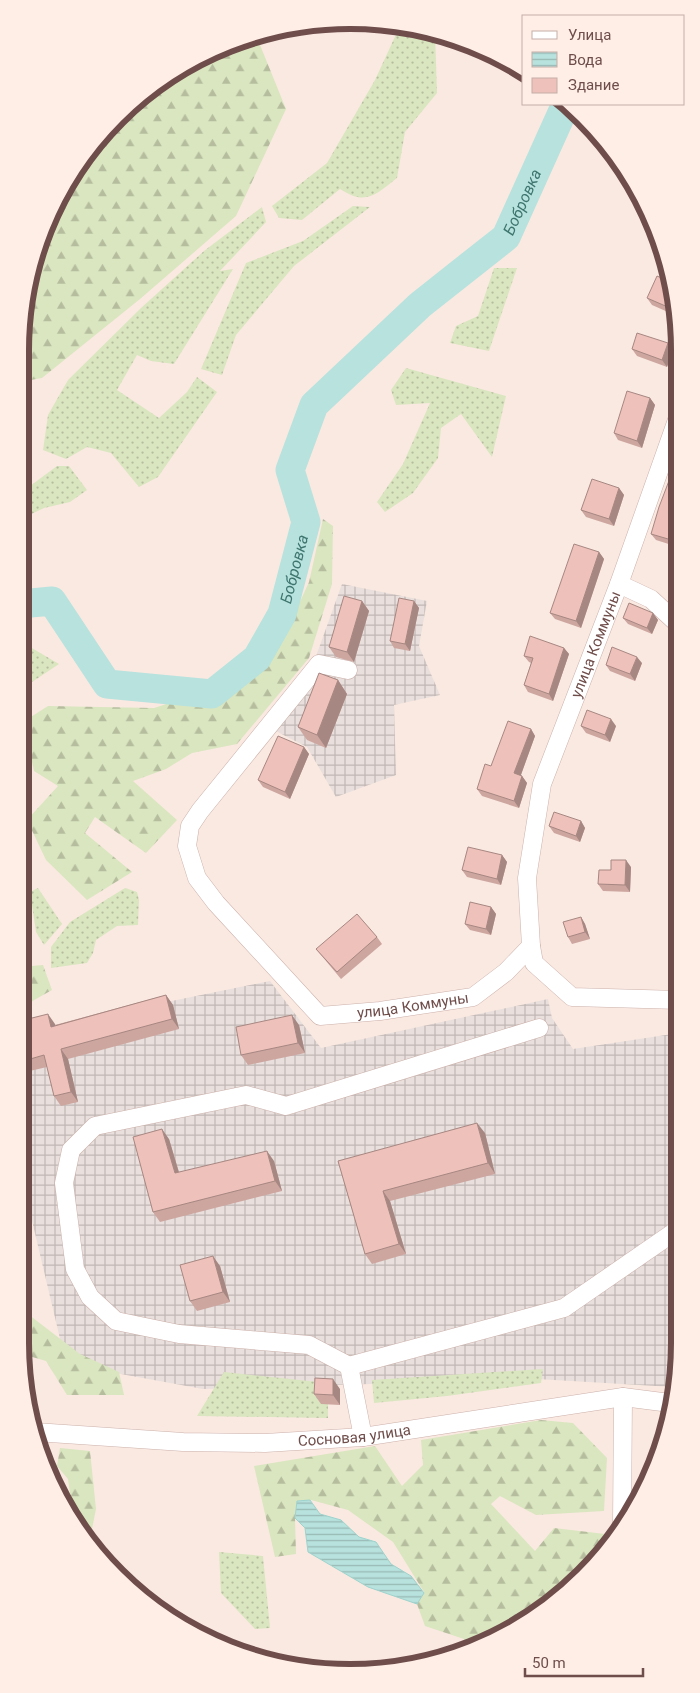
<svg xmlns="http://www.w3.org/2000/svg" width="700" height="1693" viewBox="0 0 700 1693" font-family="Roboto,sans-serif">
<defs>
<pattern id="industrial-grid" width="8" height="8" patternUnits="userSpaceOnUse" patternTransform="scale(1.25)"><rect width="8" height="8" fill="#e9dfdc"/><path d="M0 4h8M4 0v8" fill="none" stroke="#c1b7b4"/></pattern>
<pattern id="grass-dots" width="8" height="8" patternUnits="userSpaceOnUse" patternTransform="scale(1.25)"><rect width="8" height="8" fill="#dae6c0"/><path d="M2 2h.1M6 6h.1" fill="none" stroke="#b5bd9e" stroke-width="1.8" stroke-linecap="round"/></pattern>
<pattern id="forest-firs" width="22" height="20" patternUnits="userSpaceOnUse" patternTransform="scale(1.25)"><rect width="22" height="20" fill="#dae6c0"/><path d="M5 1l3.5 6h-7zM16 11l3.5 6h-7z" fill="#b5bd9e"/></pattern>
<pattern id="water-rules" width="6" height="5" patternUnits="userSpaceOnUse" patternTransform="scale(1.25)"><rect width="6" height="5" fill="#b7e2dd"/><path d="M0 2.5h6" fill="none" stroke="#99b9b5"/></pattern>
</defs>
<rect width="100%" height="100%" fill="#fae9e1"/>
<!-- industrial -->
<path fill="url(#industrial-grid)" d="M342 584 427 601 419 646 440 695 394 705 396 775 336 797 307 747 262 724 315 659Z
M270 981 321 1048 548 999 552 1018 573 1049 679 1033 680 1343 673 1387 537 1379 203 1389 66 1364 20 1170V1032Z"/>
<!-- grass -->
<path fill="url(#grass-dots)" d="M405 26 435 33 437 93 405 132 397 178C375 195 366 206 340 189L302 220 279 218 272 206 327 163 375 80 399 28Z
M353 206 370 207 294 266 236 335 222 375 201 369 246 263 303 241Z
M262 207 266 222 220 271 233 269 174 364 151 361 137 355 117 390 159 418 187 392 197 377 217 392 158 477 139 487 111 453 87 447 66 459 43 450 48 415 68 380 141 308 204 251Z
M494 268H517L489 351 450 343 456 326 478 316Z
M406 368 506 396 492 457 461 414 441 428 438 458 413 493 385 512 377 502 403 464 430 403 396 405 391 390Z
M57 466H69L87 490 70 502 44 508 23 518 20 515V497L22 492Z
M20 641 59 664 20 690Z
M38 888 62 924 44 945 36 932 30 892Z
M125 888 137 892 139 900 138 925 117 926 96 940 93 953 87 963 51 968V947L70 922Z
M543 1369 541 1383 447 1396 374 1403 372 1380Z
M224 1372 328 1383V1418L197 1416Z
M219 1552 263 1556 270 1628 255 1629 221 1593Z"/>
<!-- forest -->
<path fill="url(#forest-firs)" d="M256 35 286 109 236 216 140 299 42 378 20 382V350L37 244 64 185 102 133 149 88 204 54Z
M323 519 333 526 332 584 309 658 237 744 192 753 166 769 133 781 177 820 146 853 95 817 85 833 132 872 87 900 46 860 27 820 58 786 34 771 23 722 48 706 154 708 179 700 214 707 257 668 287 630 309 582Z
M43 965 52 990 20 1008V967Z
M20 1080 30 1123 20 1137Z
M20 1308 80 1354 119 1372 124 1395H67L46 1361 22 1354 20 1343Z
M541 1420 573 1423 607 1458 604 1511 536 1515 500 1496 491 1504 535 1551 554 1528 605 1534V1550L533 1618 477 1648 466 1651 464 1639 425 1626 417 1604 424 1592 393 1542 348 1510 311 1500 297 1501 295 1518 296 1554 275 1557 254 1466 375 1446 402 1486 423 1465 421 1440Z
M60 1448 90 1451 96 1509 92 1529 78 1528 74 1522 68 1479 57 1466Z"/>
<!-- water -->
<path fill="url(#water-rules)" stroke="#9ed3cd" d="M310 1500 320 1514 341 1520 359 1537 376 1542 391 1564 411 1576 424 1593 417 1604 368 1587 308 1552 305 1528 295 1518 297 1501Z"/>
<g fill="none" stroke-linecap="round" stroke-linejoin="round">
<!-- river -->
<path stroke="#b7e2dd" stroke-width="29" id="s1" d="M20 604 52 601 107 684 212 694 257 658 282 614 306 522 290 470 314 405 420 305 506 237 566 104"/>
<defs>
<g id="minor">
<path d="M619 584 651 599 678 624"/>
<path id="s2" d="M348 670 319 664 200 811 190 826 187 846 197 878 216 903 320 1016 380 1011 473 997 506 972 531 946 527 878 542 784 619 584 677 420"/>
<path d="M531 946 534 963 572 997 679 1000"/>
<path d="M349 1366 564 1308 680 1228"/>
<path id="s3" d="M35 1432 183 1442 265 1443 363 1437 623 1397 670 1403"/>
<path d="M363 1437 349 1366 309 1345 179 1334 116 1321 90 1297 75 1269 64 1183 71 1150 95 1126 246 1095 286 1106 539 1028"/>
<path d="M622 1524 623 1397"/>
</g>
</defs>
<!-- minor casing -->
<use href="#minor" stroke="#ccb1ab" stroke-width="19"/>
<!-- minor -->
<use href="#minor" stroke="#fff" stroke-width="18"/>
</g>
<!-- wall -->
<path fill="#cda6a0" d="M647 298 677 307V316L652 305Z
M632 349 673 350 667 367 637 356Z
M650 398 655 405 642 448 618 440 614 433Z
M678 457V547L656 540 651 534Z
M619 488 624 495 614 526 586 517 581 510Z
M599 552 604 559 581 628 555 619 550 613Z
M362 601 369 611 354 662 336 657 329 647Z
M414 601 419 608 410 651 394 648 390 641Z
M653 613 658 620 652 634 628 624 623 618Z
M564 648 569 654 553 701 528 692 524 685 531 663 529 662 524 656Z
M642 663 635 681 610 671 606 665Z
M338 680 347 694 326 748 307 740 298 727Z
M581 726H616L610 742 586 733Z
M531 729 535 736 521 775 522 776 527 783 519 808 482 796 477 789 491 766Z
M304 747 309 754 290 799 263 787 258 780Z
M581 821 585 828 580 842 554 833 549 826Z
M502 855 507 862 501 885 467 877 462 870Z
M631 867 630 892 603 891 598 884 611 870Z
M491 907 496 914 491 935 470 930 465 924Z
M581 917 585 924 590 939 572 944 568 937Z
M377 937 382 944 341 979 316 949Z
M166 995 173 1005 179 1029 68 1059 78 1102 61 1106 54 1096 47 1067 21 1073 20 1071V1021L55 1024V1025Z
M299 1025 305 1053 248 1065 241 1055Z
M485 1133 495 1174 390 1201 406 1254 372 1264 365 1254 338 1161Z
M169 1139 179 1172 274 1161 282 1191 160 1222 153 1212Z
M220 1266 230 1302 197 1311 190 1301Z
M340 1389V1405L321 1404 314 1394Z"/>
<!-- shaded-wall -->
<path fill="#a78782" d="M668 343 673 350 667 367 662 360Z
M650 398 655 405 642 448 637 441Z
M619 488 624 495 614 526 609 519Z
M678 533V545L675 541Z
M599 552 604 559 581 628 576 621Z
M362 601 369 611 354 662 347 652Z
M414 601 419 608 410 651 405 644Z
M653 613 658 620 652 634 647 628Z
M564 648 569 654 553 701 549 694Z
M637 657 642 663 635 681 630 674Z
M338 680 347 694 326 748 317 735Z
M611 719 616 726 610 742 605 735Z
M531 729 535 736 519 780 514 773Z
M304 747 309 754 290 799 285 792Z
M522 776 527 783 519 808 514 801Z
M581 821 585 828 580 842 576 836Z
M502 855 507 862 501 885 497 879Z
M626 860 631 867 630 892 625 885Z
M491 907 496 914 491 935 486 929Z
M581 917 585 924 590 939 585 932Z
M166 995 173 1005 179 1029 172 1019Z
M48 1014 55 1024 58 1037 51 1027Z
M292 1015 299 1025 305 1053 298 1043Z
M61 1049 68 1059 78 1102 71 1092Z
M477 1123 485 1133 495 1174 488 1163Z
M162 1129 169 1139 182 1183 175 1173Z
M267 1151 274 1161 282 1191 275 1181Z
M383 1191 390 1201 406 1254 399 1244Z
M213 1256 220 1266 230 1302 223 1292Z
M333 1379 340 1389V1405L333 1395Z"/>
<!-- building -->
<path fill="#eec1ba" stroke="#a78782" d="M657 276 671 282 677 307V311L647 298Z
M637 333 668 343 662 360 632 349Z
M627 391 650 398 637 441 614 433Z
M678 457V533L675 541 651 534 659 507Z
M592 479 619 488 609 519 581 510Z
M574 544 599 552 576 621 550 613Z
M344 596 362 601 347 652 329 647Z
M399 598 414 601 405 644 390 641Z
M629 603 653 613 647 628 623 618Z
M530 636 564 648 549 694 524 685 533 658 524 656Z
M612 647 637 657 630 674 606 665Z
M319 673 338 680 317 735 298 727Z
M587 710 611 719 605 735 581 726Z
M508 721 531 729 514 773 522 776 514 801 477 789 485 764 491 766Z
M278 736 304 747 285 792 258 780Z
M554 812 581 821 576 836 549 826Z
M468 847 502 855 497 879 462 870Z
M611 860H626L625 885 598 884 599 870H611Z
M470 902 491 907 486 929 465 924Z
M357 914 377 937 337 972 316 949Z
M581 917 585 932 568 937 563 922Z
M166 995 172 1019 61 1049 71 1092 54 1096 44 1055 20 1062V1021L48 1014 51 1027Z
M292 1015 298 1043 241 1055 236 1027Z
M477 1123 488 1163 383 1191 399 1244 365 1254 338 1161Z
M162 1129 175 1173 267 1151 275 1181 153 1212 133 1137Z
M213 1256 223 1292 190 1301 180 1265Z
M315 1378 333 1379V1395L314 1394Z"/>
<g text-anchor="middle" stroke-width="4" stroke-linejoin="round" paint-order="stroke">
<!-- street labels -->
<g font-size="15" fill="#6f4d4a" stroke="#feeee6">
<text dy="5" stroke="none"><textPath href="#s2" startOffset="1020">улица Коммуны</textPath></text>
<text dy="5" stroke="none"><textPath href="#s2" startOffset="569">улица Коммуны</textPath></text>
<text dy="5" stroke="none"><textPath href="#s3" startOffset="320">Сосновая улица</textPath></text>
</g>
<!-- water labels -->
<g font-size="16" font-style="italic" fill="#3f756f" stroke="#feeee6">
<text dy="6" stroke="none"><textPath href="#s1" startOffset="858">Бобровка</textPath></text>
<text dy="6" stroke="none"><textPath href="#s1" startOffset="392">Бобровка</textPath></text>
</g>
</g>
<!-- crop -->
<path d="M0 0H700V1693H0ZM350 29H350A321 321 0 0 1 671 350V1343A321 321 0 0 1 350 1664H350A321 321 0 0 1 29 1343V350A321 321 0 0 1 350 29Z" fill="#feeee6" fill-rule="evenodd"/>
<path fill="none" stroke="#6f4d4a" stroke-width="6" d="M350 29H350A321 321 0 0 1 671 350V1343A321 321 0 0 1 350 1664H350A321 321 0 0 1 29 1343V350A321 321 0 0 1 350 29Z"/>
<!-- legend -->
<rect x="522" y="15" width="162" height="90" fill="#feeee6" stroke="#c5aea8"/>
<rect x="532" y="31" width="25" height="8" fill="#ffffff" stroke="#c5aea8"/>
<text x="568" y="40" font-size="15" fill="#6f4d4a">Улица</text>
<rect x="532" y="52" width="25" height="15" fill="url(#water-rules)" stroke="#c5aea8"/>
<text x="568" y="65" font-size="15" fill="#6f4d4a">Вода</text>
<rect x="532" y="78" width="25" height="15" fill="#eec1ba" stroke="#c5aea8"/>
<text x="568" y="90" font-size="15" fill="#6f4d4a">Здание</text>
<!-- scale -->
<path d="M525 1668v8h118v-8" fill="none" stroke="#6f4d4a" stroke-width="2.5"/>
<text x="532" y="1668" font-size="15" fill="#6f4d4a" stroke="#feeee6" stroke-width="4" paint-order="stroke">50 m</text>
</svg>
